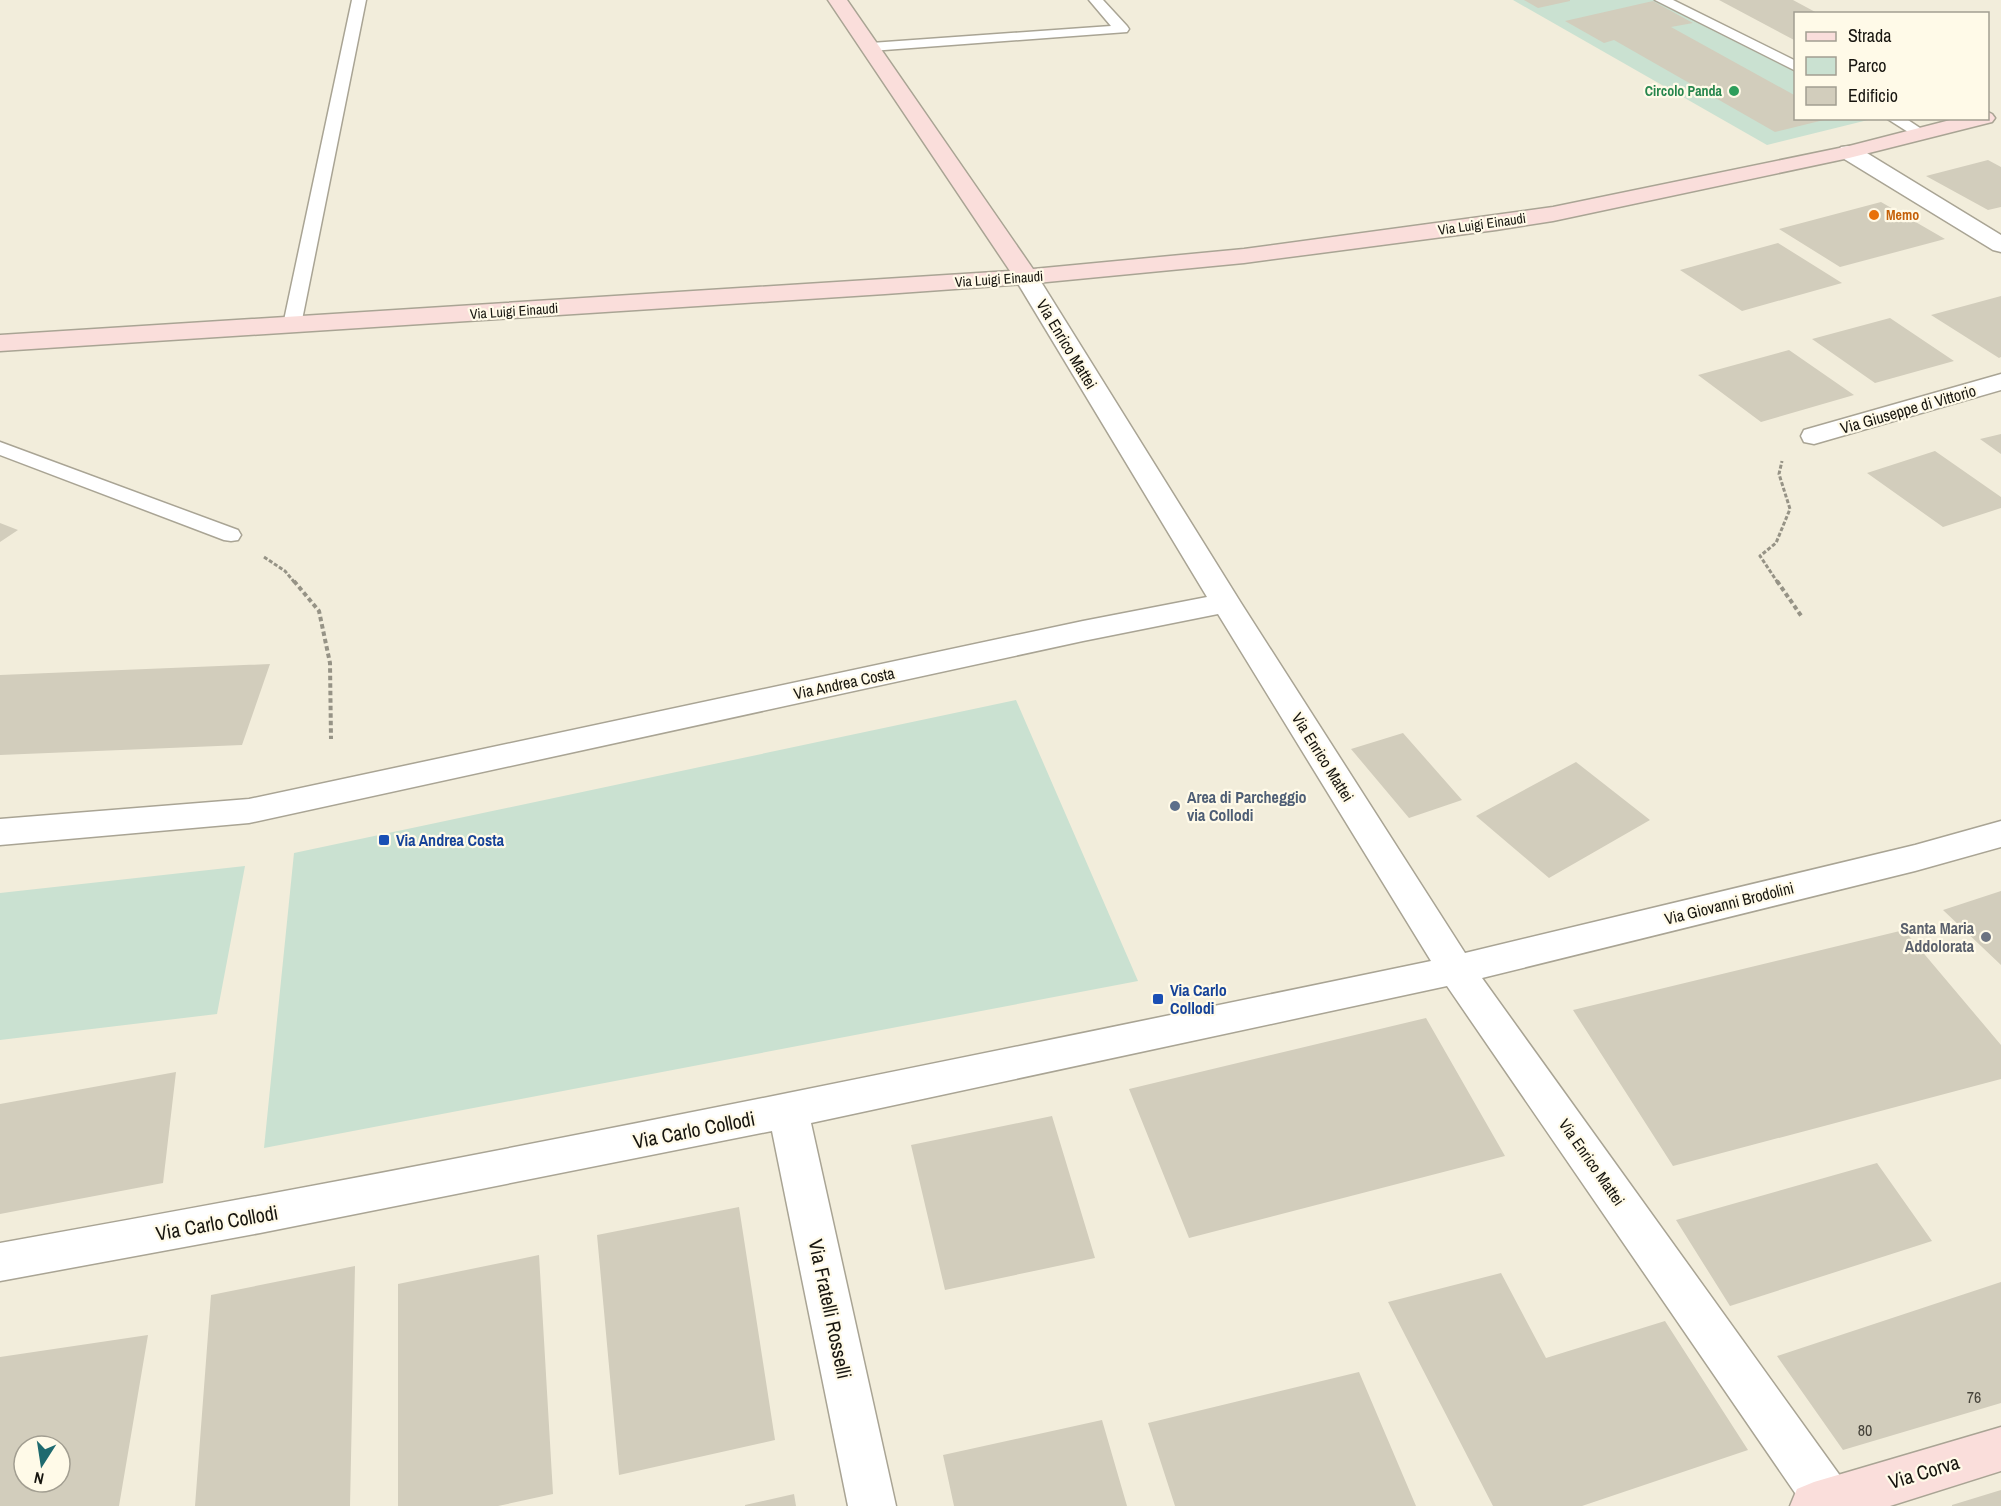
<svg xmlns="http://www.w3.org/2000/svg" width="2001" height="1506" viewBox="0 0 2001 1506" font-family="'Archivo Narrow',sans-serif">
<rect width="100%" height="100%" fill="#f2eddb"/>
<!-- green -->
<path fill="#cae1d1" d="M1513 0H1672L1795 63 1796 118 1872 119 1767 145Z
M1016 700 1138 981 264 1148 294 853Z
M245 866 217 1014 0 1040V893Z"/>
<!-- building -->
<path fill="#d2cdbc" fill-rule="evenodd" d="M1524 0H1570V1L1538 8Z
M1719 0H1793L1819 14H1796V41Z
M1653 1 1693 23 1671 27 1796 96V118L1828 119 1775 132 1614 40 1604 43 1565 21Z
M1988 160 2001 167V207L1988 210 1926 176Z
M1881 202 1945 239 1840 267 1779 229Z
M1778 243 1842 283 1742 311 1680 270Z
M2001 296V357L1999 358 1931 315Z
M1890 318 1954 361 1875 383 1812 339Z
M1789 350 1854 395 1761 422 1698 375Z
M2001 434V454L1980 439Z
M1935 451 2001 497V508L1943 527 1867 473Z
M0 523 18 530 0 542Z
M270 664 242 745 0 755V675Z
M1403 733 1462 800 1409 818 1351 749Z
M1576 762 1650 820 1549 878 1476 816Z
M2001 891V965L1943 910Z
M1904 930 2001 1045V1079L1673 1166 1573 1010Z
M1426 1018 1505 1156 1189 1238 1129 1089Z
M176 1072 163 1183 0 1214V1104Z
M1052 1116 1095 1258 945 1290 911 1145Z
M1877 1163 1932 1241 1730 1306 1676 1220Z
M739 1207 775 1440 619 1475 597 1235Z
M539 1255 553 1494 498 1506H398V1284Z
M355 1266 350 1506H195L211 1295Z
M1501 1273 1546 1358 1665 1321 1748 1450 1582 1506H1493L1388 1302Z
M2001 1282V1403L1843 1450 1777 1356Z
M148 1335 119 1506H0V1357ZM24 1446H60V1482H24Z
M1359 1372 1416 1506H1175L1148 1423Z
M1102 1420 1127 1506H954L943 1455Z
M2001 1490V1506H1952V1505Z
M794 1494 796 1506H745V1505Z"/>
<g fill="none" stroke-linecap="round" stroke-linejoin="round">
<defs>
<path id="lane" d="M352 0H366L301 325 298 329H286L283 325Z
M1089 0H1103L1127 26 1129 29 1127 32 871 51 864 47 871 43 1111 26Z
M1655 0H1673L1796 61V71Z
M1886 118H1905L1929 134 1921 139 1916 137Z
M0 442 238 530 241 535 238 540 231 541 224 540 0 455Z"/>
<path id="street" d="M1849 146 1857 147 2001 235V252L1993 250 1841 157 1838 152 1841 147Z
M1026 270 1034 272 1038 277 1241 603 1465 953 1915 845 2001 821V847L1915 871 1482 978 1846 1484 1853 1501 1850 1506H1804L1447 986 811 1123 896 1506H848L772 1131 260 1233 0 1281V1243C479 1158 955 1060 1431 961L1218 614 1083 641 249 823 0 845V819L249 799 1083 621 1207 597 1014 277 1018 272Z
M2001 374V390L1814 444 1804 442 1801 436 1804 430Z"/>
<path id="secondary" d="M828 0H847L1033 269 1244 249 1553 207 1849 146 1958 118H1988V112L1992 114 1995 118 1992 122 1849 158 1553 221 1496 230 1244 263 1026 284 885 294 0 351V335L1010 271Z
M2001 1427V1471L1890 1506H1790L1797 1489 1814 1482Z"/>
</defs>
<!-- lane casing -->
<use href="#lane" stroke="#a9a494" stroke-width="3"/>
<!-- street casing -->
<use href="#street" stroke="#a9a494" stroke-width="3"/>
<!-- secondary casing -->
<use href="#secondary" stroke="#a9a494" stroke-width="3"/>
<!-- path-far1 -->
<path stroke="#969386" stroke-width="3" stroke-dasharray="4 2" stroke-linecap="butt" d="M264 557 285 571 295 583
M1778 583 1760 556 1776 543 1790 509 1779 474 1782 461"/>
<!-- path -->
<path stroke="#969386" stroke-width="4" stroke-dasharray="4.5 3" stroke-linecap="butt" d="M294 581 319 611 330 663 331 739
M1777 581 1802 617"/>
<!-- lane -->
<use href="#lane" fill="#fff" fill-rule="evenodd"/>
<!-- street -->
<use href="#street" fill="#fff" fill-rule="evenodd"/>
<!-- secondary -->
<use href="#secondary" fill="#fadedb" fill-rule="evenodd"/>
</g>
<!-- markers -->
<circle fill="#2e9e5b" stroke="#fffae8" stroke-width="2" cx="1734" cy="91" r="6"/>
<circle fill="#e8710a" stroke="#fffae8" stroke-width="2" cx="1874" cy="215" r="6"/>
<circle fill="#5c6f8a" stroke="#fffae8" stroke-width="2" cx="1175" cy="806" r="6"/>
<g fill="#1a4fb4" stroke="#fffae8" stroke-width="2">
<rect x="378" y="834" width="12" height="12" rx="3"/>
<rect x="1152" y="993" width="12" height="12" rx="3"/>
</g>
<circle fill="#6b7280" stroke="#fffae8" stroke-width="2" cx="1986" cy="937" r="6"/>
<g text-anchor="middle" stroke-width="4.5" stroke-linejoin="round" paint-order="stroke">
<!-- far-leisure labels -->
<g font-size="14" font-weight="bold" fill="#27864d" stroke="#fffae8" text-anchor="end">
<text x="1722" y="96">Circolo Panda</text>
</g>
<!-- far-food labels -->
<g font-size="14" font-weight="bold" fill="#c56008" stroke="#fffae8" text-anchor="start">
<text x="1886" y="220">Memo</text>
</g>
<!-- far-street labels -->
<g font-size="14" fill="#17150f" stroke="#fffae8">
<text transform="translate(1482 224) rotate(-8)" y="5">Via Luigi Einaudi</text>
<text transform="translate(999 279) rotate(-4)" y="5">Via Luigi Einaudi</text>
<text transform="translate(514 311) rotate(-4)" y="5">Via Luigi Einaudi</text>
</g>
<!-- street labels -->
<g font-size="16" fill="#17150f" stroke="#fffae8">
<text transform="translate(1067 344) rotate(59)" y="6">Via Enrico Mattei</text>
<text transform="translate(1908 409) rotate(-16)" y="6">Via Giuseppe di Vittorio</text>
<text transform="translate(844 683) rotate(-12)" y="6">Via Andrea Costa</text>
<text transform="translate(1323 757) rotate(58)" y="6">Via Enrico Mattei</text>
<text transform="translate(1729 903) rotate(-14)" y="6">Via Giovanni Brodolini</text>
<text transform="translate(1592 1162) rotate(55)" y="6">Via Enrico Mattei</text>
</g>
<!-- service labels -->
<g font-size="16" font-weight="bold" fill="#4e5e75" stroke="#fffae8" text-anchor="start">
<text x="1187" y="803">Area di Parcheggio<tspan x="1187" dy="18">via Collodi</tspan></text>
</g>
<!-- transit labels -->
<g font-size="16" font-weight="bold" fill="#164399" stroke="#fffae8" text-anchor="start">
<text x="396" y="846">Via Andrea Costa</text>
<text x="1170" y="996">Via Carlo<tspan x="1170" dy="18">Collodi</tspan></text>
</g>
<!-- worship labels -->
<g font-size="16" font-weight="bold" fill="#5b616d" stroke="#fffae8" text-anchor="end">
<text x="1974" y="934">Santa Maria<tspan x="1974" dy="18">Addolorata</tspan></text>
</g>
<!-- near-number labels -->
<g font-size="16" fill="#46433a">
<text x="1974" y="1403">76</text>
<text x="1865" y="1436">80</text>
</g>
<!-- near-street labels -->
<g font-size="20" fill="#17150f" stroke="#fffae8">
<text transform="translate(694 1130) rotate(-11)" y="7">Via Carlo Collodi</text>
<text transform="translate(217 1223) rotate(-10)" y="7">Via Carlo Collodi</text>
<text transform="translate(830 1309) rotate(78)" y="7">Via Fratelli Rosselli</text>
<text transform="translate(1924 1472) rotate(-17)" y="7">Via Corva</text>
</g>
</g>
<!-- legend -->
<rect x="1794" y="12" width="195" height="108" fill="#fffae8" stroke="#a29e91" stroke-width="1.5"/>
<rect x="1806" y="32" width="30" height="9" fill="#fadedb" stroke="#a29e91" stroke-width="1.5"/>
<text x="1848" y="42" font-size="18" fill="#17150f">Strada</text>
<rect x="1806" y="57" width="30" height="18" fill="#cae1d1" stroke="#a29e91" stroke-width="1.5"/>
<text x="1848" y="72" font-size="18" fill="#17150f">Parco</text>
<rect x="1806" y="87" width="30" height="18" fill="#d2cdbc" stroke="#a29e91" stroke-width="1.5"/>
<text x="1848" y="102" font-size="18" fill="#17150f">Edificio</text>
<!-- north arrow -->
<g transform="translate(42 1464) rotate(192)"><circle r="28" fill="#fffae8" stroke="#a29e91" stroke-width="1.5"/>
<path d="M0-4.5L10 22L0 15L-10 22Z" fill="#1e6a6f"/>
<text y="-9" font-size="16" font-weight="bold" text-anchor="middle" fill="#17150f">N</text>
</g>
</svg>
